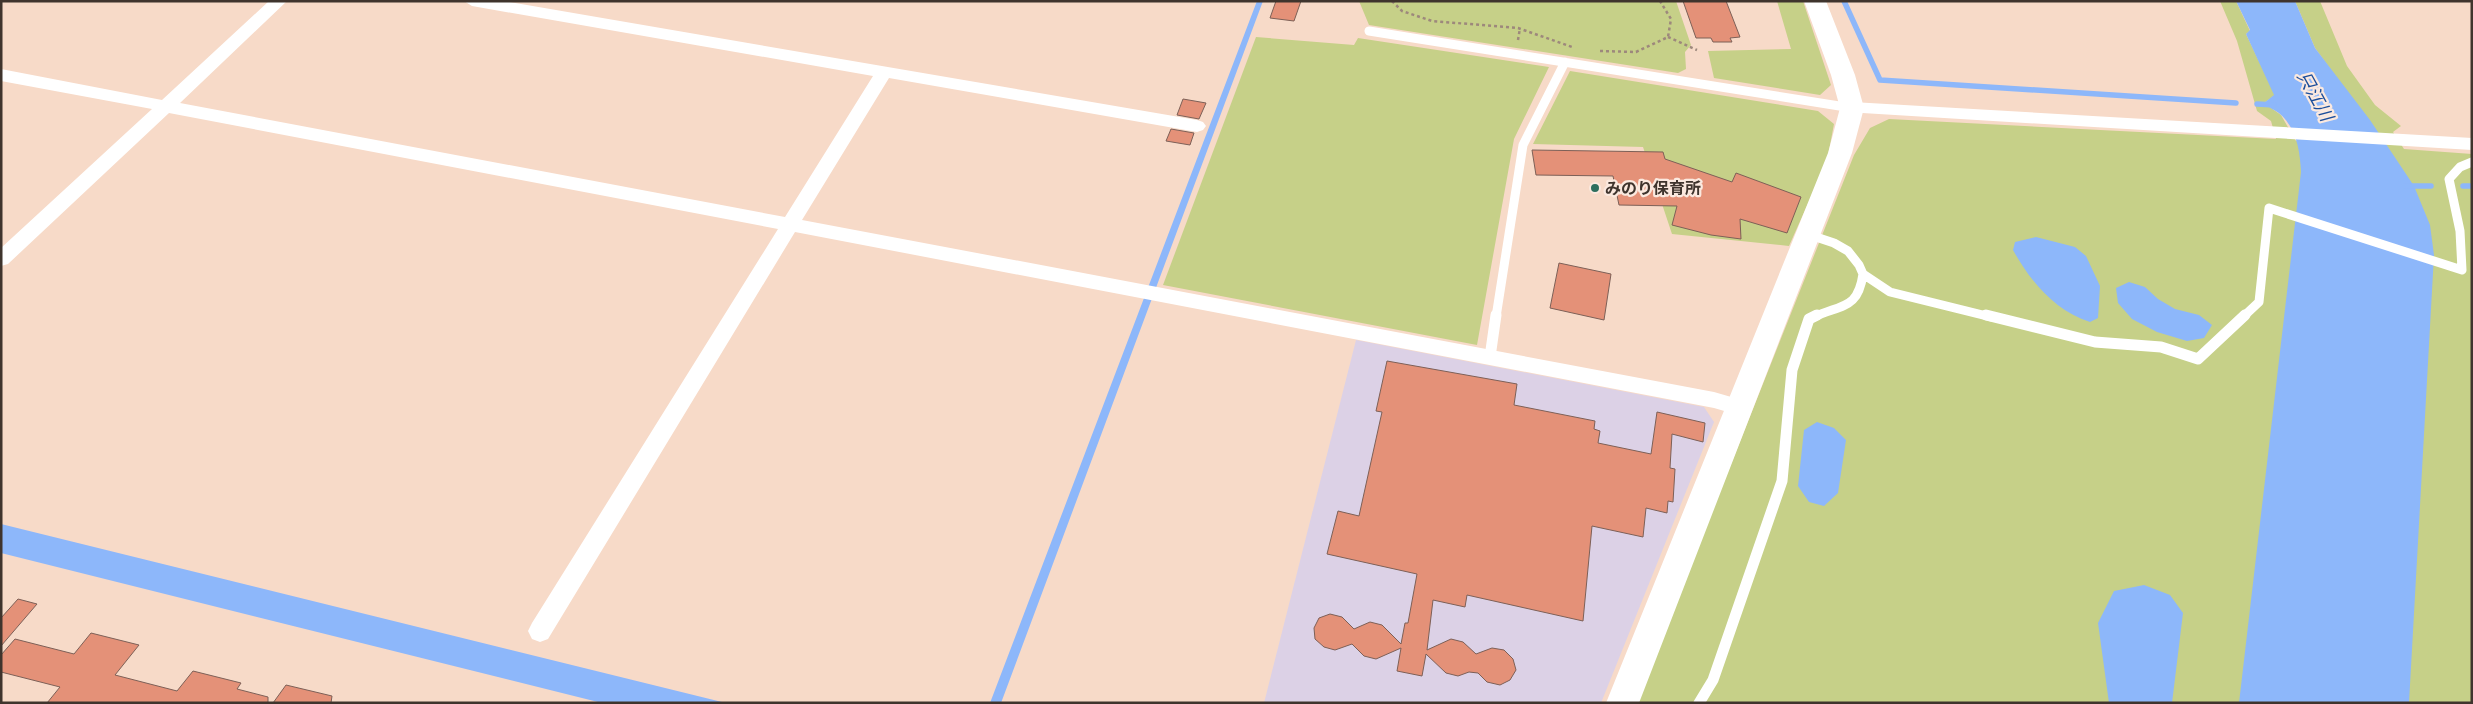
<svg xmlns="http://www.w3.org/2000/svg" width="2473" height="704" viewBox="0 0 2473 704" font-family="'Exo 2','Noto Sans JP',sans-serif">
<rect width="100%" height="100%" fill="#f7dac8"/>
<!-- industrial -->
<path fill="#dcd1e6" d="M1356 340 1704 407 1714 422 1601 703H1264Z"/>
<!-- green -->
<path fill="#c6d088" d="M1359 1H1676L1691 45 1685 52 1686 69 1678 73 1369 25Z
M1777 1H1803L1831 85 1820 95 1714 78 1708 51 1791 49Z
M2220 1H2236L2250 31 2246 34 2275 95 2264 103 2281 115 2296 141 2388 148 2315 48 2295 1H2320L2347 66 2375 105 2401 126 2393 132 2404 149 2472 154V703H1636L1854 155 1870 128 1889 119 2276 139 2271 121 2257 111 2237 41Z
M1256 37 1354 45 1358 38 1549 67 1514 139 1477 345 1163 285Z
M1570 71 1818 111 1834 124 1827 161 1789 246 1672 234 1643 147 1533 144Z"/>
<!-- water -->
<path fill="#8db7fa" d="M1257 1H1263L1001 703H990Z
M2236 1H2295L2315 48 2370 120 2414 186 2430 225 2434 255 2409 703H2239L2301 172C2300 152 2297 129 2280 114 2275 110 2269 108 2264 103L2274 95 2246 34 2250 30Z
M2036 237 2075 247 2086 256 2100 286 2098 318 2090 322C2055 311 2030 281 2013 250L2015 242Z
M2129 282 2145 287 2158 299 2175 309 2199 315 2212 325 2204 338 2187 341 2157 332 2132 319 2118 303 2116 288Z
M1817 422 1834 428 1846 440 1838 493 1824 506 1809 502 1798 486 1804 430Z
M1 524 726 703H602L1 553Z
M2144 585 2170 595 2183 613 2172 703H2109L2098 623 2114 591Z"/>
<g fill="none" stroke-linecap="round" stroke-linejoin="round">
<!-- stream -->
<path stroke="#8db7fa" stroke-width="5.5" d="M1844 1 1880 80 2236 103
M2257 104 2274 105
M2405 186H2431
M2463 186H2472"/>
</g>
<!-- building -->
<path fill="#e49178" stroke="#7d6057" d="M1276 1H1301L1294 21 1270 18Z
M1683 1H1726L1740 37 1730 38 1732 42H1713L1711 38H1696Z
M1183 99 1206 103 1199 119 1177 115Z
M1171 129 1194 133 1190 145 1166 141Z
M1532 150 1663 152 1665 159 1732 182 1736 173 1801 197 1787 233 1740 219 1741 239 1711 235 1672 225 1677 206 1619 205 1613 176 1536 175Z
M1559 263 1611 274 1604 320 1550 308Z
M1387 361 1517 384 1514 405 1595 421 1594 429 1600 431 1598 443 1651 454 1657 412 1705 423 1703 442 1672 434 1670 468 1675 469 1673 502 1668 501 1667 513 1646 508 1643 537 1592 526 1583 621 1467 595 1465 607 1433 600 1427 650 1451 639 1463 642 1476 654 1492 648 1504 650 1513 659 1516 670 1510 680 1500 685 1487 682 1478 673 1469 672 1458 676 1446 673 1426 654 1422 676 1397 671 1401 648 1376 659 1364 656 1352 644 1335 650 1324 647 1315 639 1314 628 1319 618 1330 614 1342 617 1354 629 1370 622 1382 625 1401 644 1405 623H1408L1417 574 1327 554 1338 511 1359 516 1382 412 1376 411Z
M18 599 37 604 1 646V618Z
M91 633 139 645 115 675 177 691 193 671 241 683 237 689 268 697V703H47L60 687 1 672V655L15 639 74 654Z
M286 685 332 696 331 703H273Z"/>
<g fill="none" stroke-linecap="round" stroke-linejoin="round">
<!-- path -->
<path stroke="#9d887c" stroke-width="2.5" stroke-dasharray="3 3" stroke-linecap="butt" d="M1392 1 1402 11 1432 21 1518 28 1572 47
M1668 37 1697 50
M1518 40 1520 28
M1600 51 1636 52 1668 37 1671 19 1660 1"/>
<!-- lane-far1 -->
<path stroke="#fff" stroke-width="9" d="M1369 31 1852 108
M1807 234 1834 243 1848 251 1859 265 1863 274 1890 292 1991 317
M1496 317 1523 145 1565 62
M1814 317C1843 304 1858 309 1863 274
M2243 317 2259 302 2269 208 2462 270 2460 231 2449 179 2460 167 2472 162"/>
<!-- lane -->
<path stroke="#fff" stroke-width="11" d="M1986 315 2095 342 2161 347 2198 359 2245 315
M1490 357 1496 315
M1699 703 1713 680 1782 481 1792 370 1809 319 1817 315"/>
<!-- street -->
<path fill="#fff" fill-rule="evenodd" d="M269 1H287L180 103 785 217 873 76 472 6 464 1H503L1197 120 1203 122 1206 126 1203 130 1197 132 889 78 802 220 1714 392 1745 401 1748 407 1745 413 1738 415 1714 408 795 232 548 639 540 642 532 639 528 631 532 623 778 229 169 113 8 264 1 266V248L152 109 1 81V69L162 100Z
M1852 102 2472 138V150L1846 112 1843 108 1846 104Z"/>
<!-- secondary -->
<path fill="#fff" fill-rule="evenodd" d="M1804 1H1826L1855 75 1864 108 1852 153 1639 703H1606L1828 153 1840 108 1831 75Z"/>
</g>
<!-- markers -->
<circle fill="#2d6e5d" stroke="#fbe9df" stroke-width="2" cx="1595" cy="188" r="5"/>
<g text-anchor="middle" stroke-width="4.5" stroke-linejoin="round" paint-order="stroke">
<!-- poi labels -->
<g font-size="16" font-weight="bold" fill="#3f342d" stroke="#fbe9df" text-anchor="start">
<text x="1605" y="194">みのり保育所</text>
</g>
<!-- water labels -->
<g font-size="18" font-style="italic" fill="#1c4e9b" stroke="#fbe9df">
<text transform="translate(2315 96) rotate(61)" y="6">只江川</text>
</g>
</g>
<!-- border -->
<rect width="2473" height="704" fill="none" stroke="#3f342d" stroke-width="5"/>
</svg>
